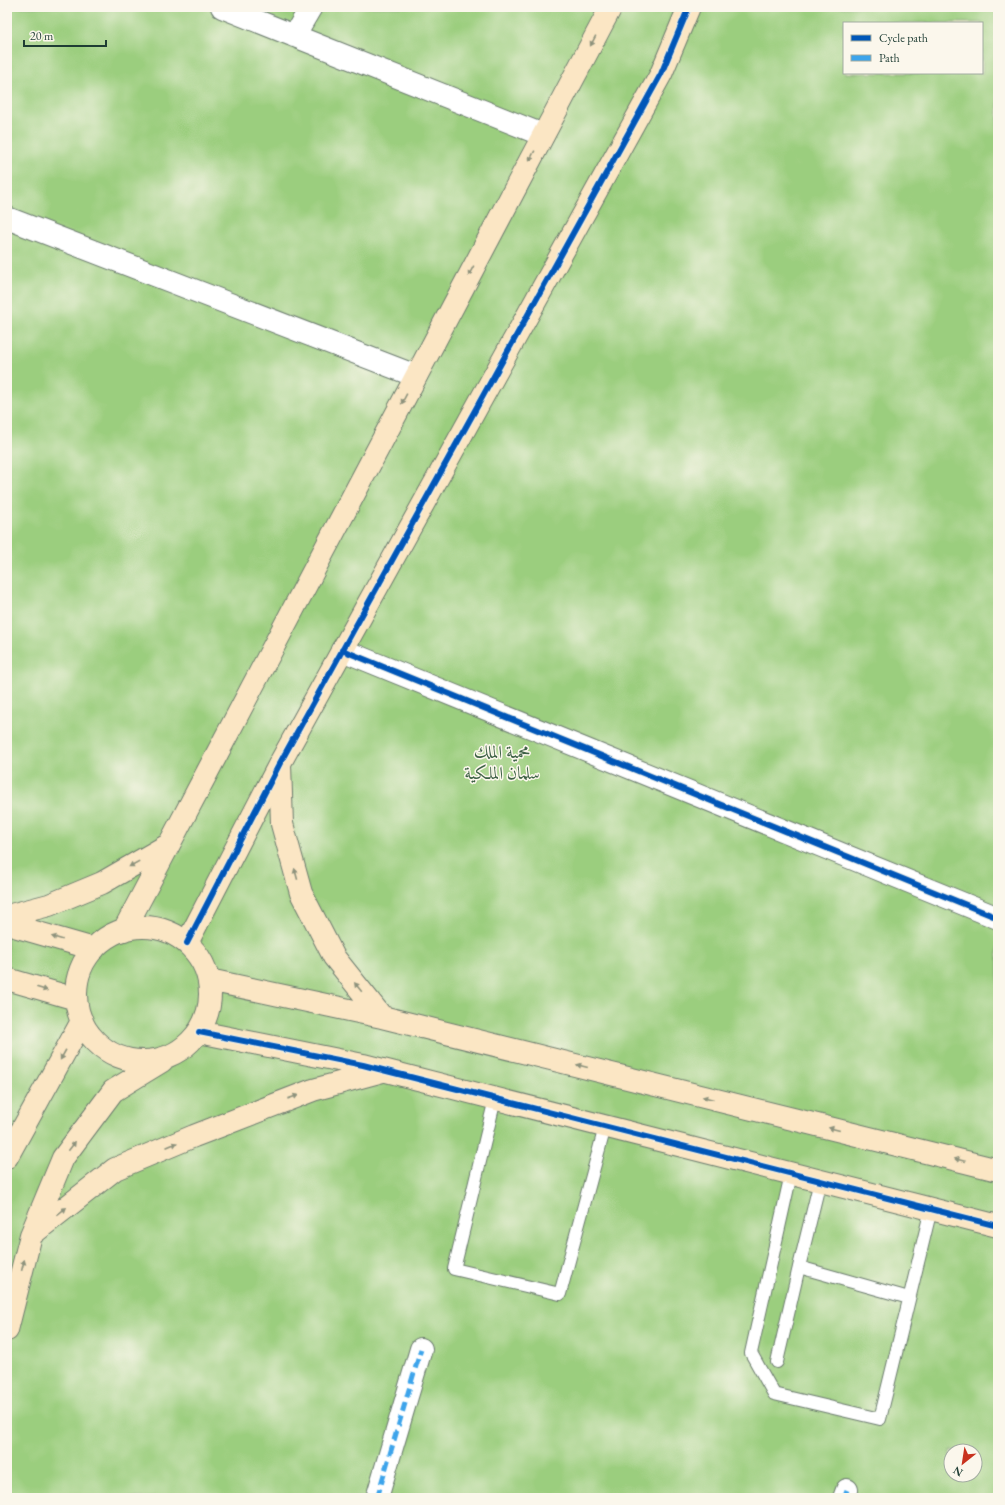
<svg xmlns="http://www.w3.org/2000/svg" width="1005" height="1505" viewBox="0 0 1005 1505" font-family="'EB Garamond',Amiri,serif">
<rect width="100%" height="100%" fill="#fbf7ec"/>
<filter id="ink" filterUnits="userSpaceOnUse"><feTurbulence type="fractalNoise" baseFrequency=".025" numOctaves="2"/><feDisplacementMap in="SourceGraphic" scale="8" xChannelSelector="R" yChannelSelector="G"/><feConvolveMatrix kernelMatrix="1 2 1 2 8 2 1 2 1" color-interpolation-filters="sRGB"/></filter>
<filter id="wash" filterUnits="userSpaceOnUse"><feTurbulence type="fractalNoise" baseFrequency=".012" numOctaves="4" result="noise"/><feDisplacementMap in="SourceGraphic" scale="16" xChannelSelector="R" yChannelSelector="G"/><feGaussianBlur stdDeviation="0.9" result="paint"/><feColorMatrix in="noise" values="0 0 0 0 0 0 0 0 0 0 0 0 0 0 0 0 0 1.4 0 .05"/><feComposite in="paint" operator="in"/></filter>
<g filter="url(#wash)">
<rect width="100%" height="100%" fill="#f6ecd7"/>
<!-- green -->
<path fill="#9bce7e" stroke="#5d8659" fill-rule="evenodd" d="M7 7H998V1498H7ZM844 23H982V73H844ZM951 1451H975V1475H951Z"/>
</g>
<g filter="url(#ink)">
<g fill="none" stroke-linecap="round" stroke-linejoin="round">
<defs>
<path id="lane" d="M495 1099 454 1269 560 1294 605 1127
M791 1174 751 1353 774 1394 880 1419 931 1209
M799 1267 820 1181
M777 1362 799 1267 909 1298"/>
<path id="street" d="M222 7 543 135
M294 36 311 7
M7 218 416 376
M342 650 998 918
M377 1498 421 1349
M844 1498 847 1490"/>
<path id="secondary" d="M280 764 282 824 301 893 334 957 382 1017
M7 916 49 905 102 883 168 845
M7 924 94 949
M76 994a67 67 0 1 1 134 0a67 67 0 1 1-134 0Z
M124 930 611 7
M187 943 280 763 661 74 689 7
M7 979 76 999
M209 980 382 1017 998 1170
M199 1032 363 1065 998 1226
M7 1157 82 1021
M31 1235 115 1169 194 1136 313 1090 383 1071
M7 1330 31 1235 63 1158 113 1091 162 1061"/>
</defs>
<!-- lane casing -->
<use href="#lane" stroke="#6a7a6d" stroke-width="14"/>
<!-- street casing -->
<use href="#street" stroke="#6a7a6d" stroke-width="24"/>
<!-- secondary casing -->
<use href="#secondary" stroke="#6a7a6d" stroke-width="24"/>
<!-- lane -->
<use href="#lane" stroke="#fff" stroke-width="12"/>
<!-- street -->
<use href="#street" stroke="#fff" stroke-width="22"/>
<!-- secondary -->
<use href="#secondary" stroke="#fbe6c4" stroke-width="22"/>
<!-- quiet -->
<path stroke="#3da4eb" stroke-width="5" stroke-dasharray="10 5" stroke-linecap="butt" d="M377 1498 421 1349
M844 1498 847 1490"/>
<defs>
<path id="cycleway" d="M342 650 998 918
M187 943 280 763 661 74 689 7
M199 1032 363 1065 998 1226"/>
</defs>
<!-- cycleway casing -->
<use href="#cycleway" stroke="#fbf7ec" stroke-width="8"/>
<!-- cycleway -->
<use href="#cycleway" stroke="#0057b8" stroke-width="6"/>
</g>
<!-- one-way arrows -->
<defs><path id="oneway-solid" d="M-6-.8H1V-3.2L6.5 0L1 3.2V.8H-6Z"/></defs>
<g fill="#8d927c">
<use href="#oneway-solid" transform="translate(593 41) rotate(118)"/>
<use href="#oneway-solid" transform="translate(532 156) rotate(118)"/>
<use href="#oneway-solid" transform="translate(471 271) rotate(118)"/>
<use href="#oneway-solid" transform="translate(404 399) rotate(118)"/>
<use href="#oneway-solid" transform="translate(134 864) rotate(151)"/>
<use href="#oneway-solid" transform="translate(296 874) rotate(-105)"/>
<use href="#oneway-solid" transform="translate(57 938) rotate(-164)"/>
<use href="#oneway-solid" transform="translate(358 987) rotate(-129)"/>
<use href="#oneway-solid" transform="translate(42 989) rotate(17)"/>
<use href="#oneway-solid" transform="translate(63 1055) rotate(119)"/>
<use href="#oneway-solid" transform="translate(582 1066) rotate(-166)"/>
<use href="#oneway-solid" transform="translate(293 1097) rotate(-20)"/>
<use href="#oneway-solid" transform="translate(708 1098) rotate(-166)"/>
<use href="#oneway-solid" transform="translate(834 1129) rotate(-166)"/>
<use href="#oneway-solid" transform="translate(172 1145) rotate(-23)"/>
<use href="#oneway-solid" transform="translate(72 1146) rotate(-53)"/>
<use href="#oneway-solid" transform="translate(960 1160) rotate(-166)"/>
<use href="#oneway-solid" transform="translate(62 1211) rotate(-38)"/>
<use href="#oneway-solid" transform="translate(23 1265) rotate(-76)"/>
</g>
</g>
<g text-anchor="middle" stroke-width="3" stroke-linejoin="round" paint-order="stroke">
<!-- park labels -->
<g font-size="18" fill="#3e6146" stroke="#fbf7ec">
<text x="502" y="758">محمية الملك<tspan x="502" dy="21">سلمان الملكية</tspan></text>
</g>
</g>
<!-- margin -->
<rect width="1005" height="1505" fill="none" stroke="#fbf7ec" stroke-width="24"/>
<!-- legend -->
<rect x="843" y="22" width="140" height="52" fill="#fbf7ec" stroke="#a3ada2"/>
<rect x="851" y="35" width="20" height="6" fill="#0057b8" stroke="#a3ada2"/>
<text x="879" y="42" font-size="12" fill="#1f3d34">Cycle path</text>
<rect x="851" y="55" width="20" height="6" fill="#3da4eb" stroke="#a3ada2"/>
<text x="879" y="62" font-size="12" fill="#1f3d34">Path</text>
<!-- north arrow -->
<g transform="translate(963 1463) rotate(210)"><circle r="19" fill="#fbf7ec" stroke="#a3ada2"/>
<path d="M0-3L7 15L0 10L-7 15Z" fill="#c8321e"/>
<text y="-6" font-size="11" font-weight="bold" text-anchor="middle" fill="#1f3d34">N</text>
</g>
<!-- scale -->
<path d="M24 40v6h82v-6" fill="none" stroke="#1f3d34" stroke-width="2"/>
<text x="30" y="40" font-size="12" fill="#1f3d34" stroke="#fbf7ec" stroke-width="3" paint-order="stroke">20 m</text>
</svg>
